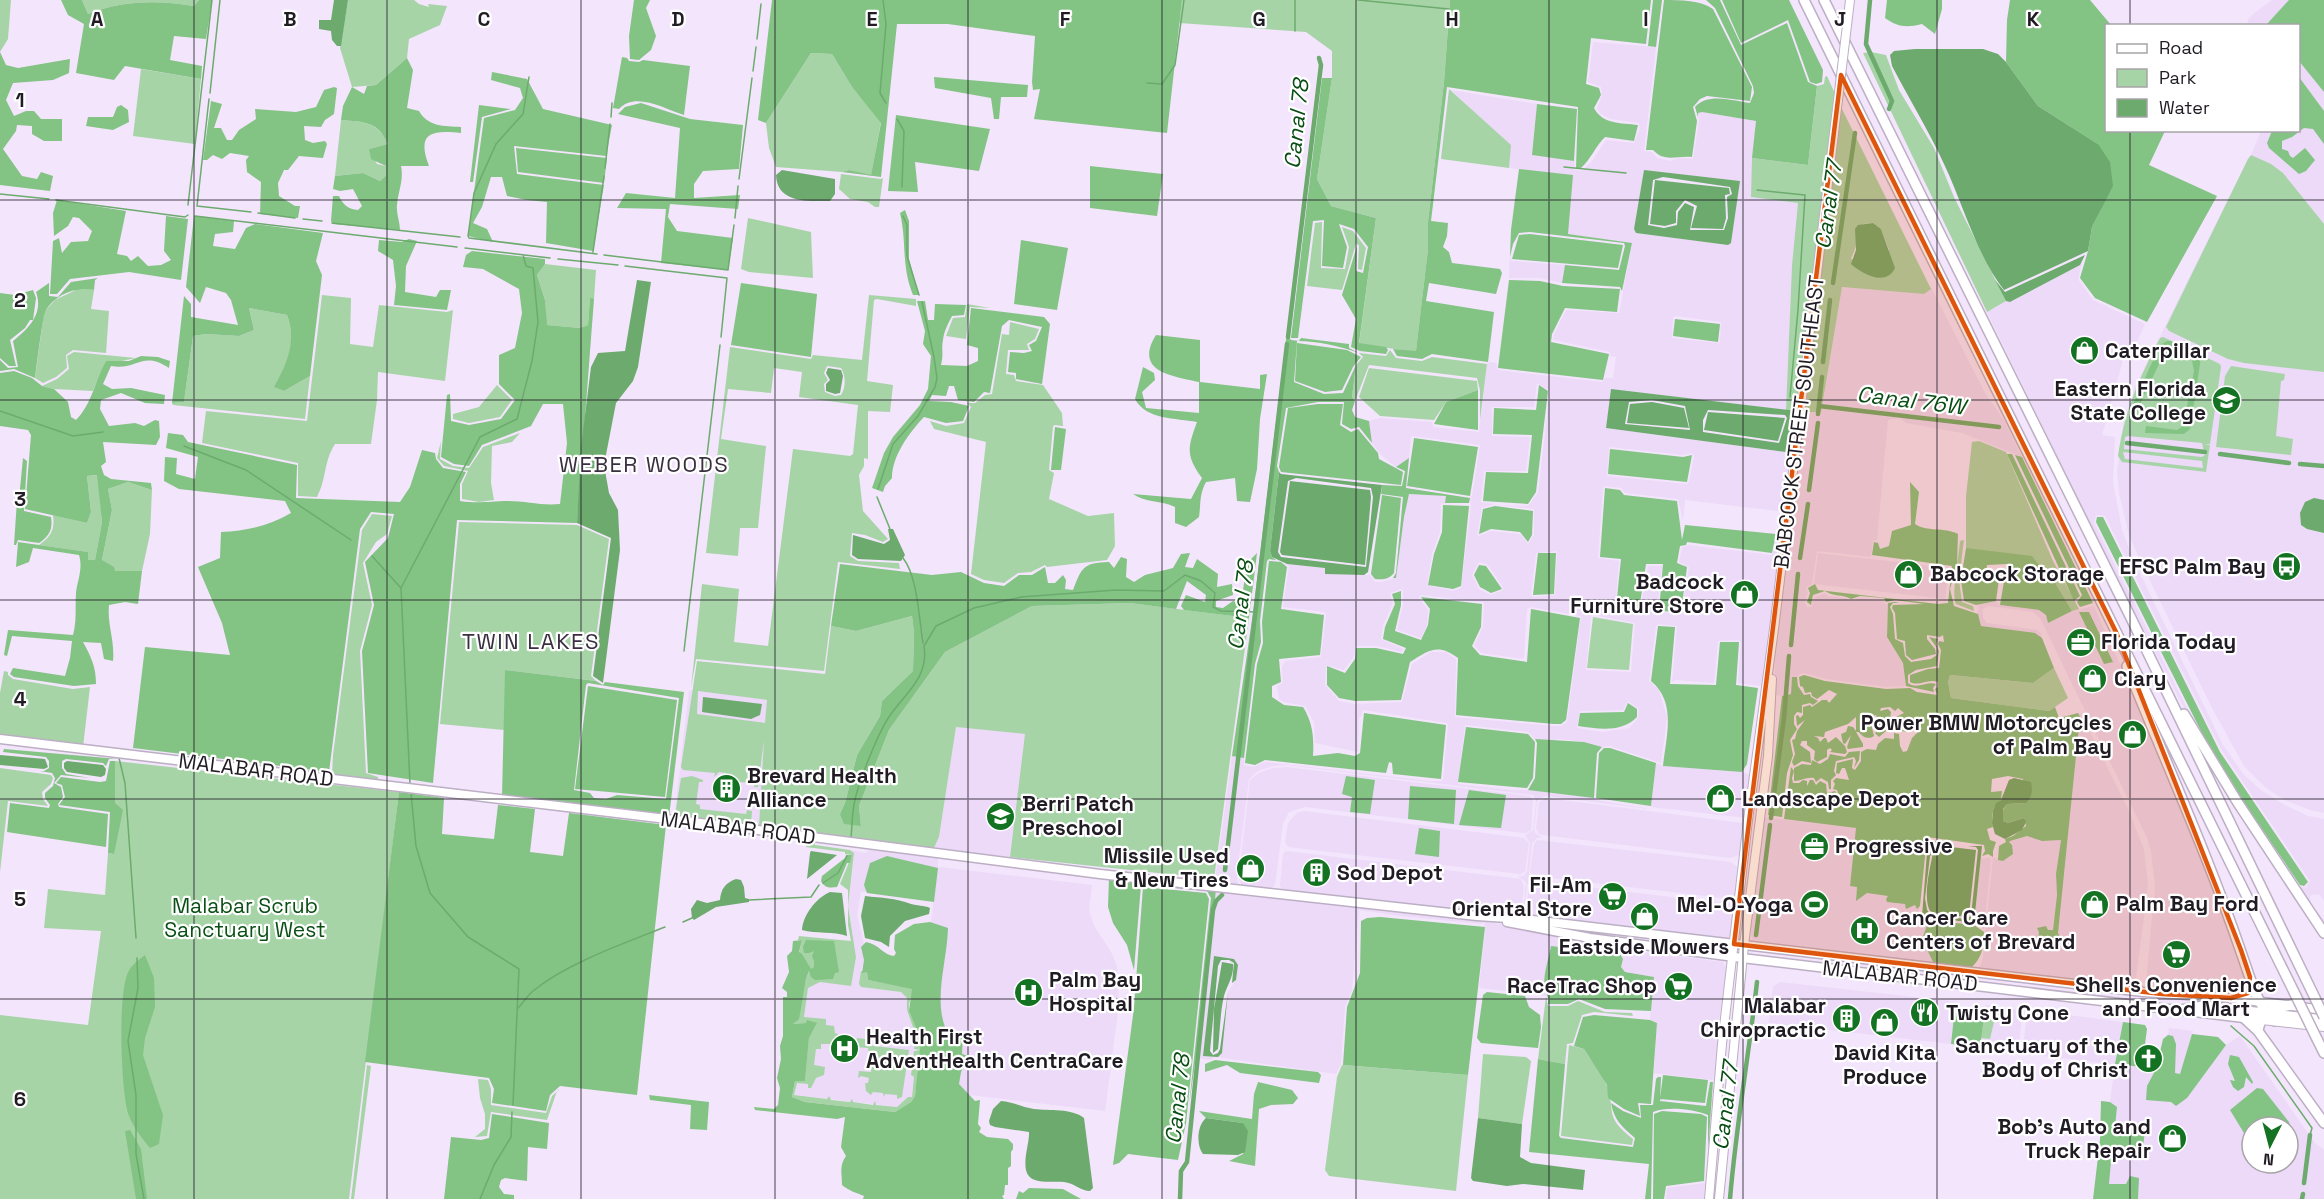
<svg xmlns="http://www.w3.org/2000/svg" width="2324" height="1199" viewBox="0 0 2324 1199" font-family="'Space Grotesk',sans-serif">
<rect width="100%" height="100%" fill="#f3e5fc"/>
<!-- built -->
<path fill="#ecdaf8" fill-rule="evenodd" d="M2272 0H2324V813L2310 810 2285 800 2266 788 2244 766 2212 708 2141 562 2129 535 2119 493 2117 472 2123 425 2134 389 2248 159 2251 155 2261 131 2298 130V26L2247 25 2248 20 2253 14Z
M1593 42 1656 47 1644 151 1652 152 1657 158 1670 161 1679 158 1693 159 1699 121 1698 113 1702 112 1756 121 1751 197 1798 203 1792 265 1786 410 1612 389 1606 428 1793 453 1786 512 1685 500 1683 521 1678 499 1625 493 1621 488 1605 486 1603 488 1598 558 1619 561 1615 610 1640 612 1648 566H1662L1657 612 1681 614 1689 567 1679 562 1682 548 1688 545 1772 555 1778 534 1783 535 1763 693H1761V686L1738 683 1741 642 1739 640 1718 641 1714 683 1675 680 1672 682 1677 626 1658 624 1656 626 1649 681 1659 690 1667 717 1661 763 1610 746 1602 747 1584 742 1560 739 1546 741 1535 739 1528 732 1465 725 1458 784 1513 790H1529L1594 798 1596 800 1650 809 1546 796 1539 799 1537 802 1534 829 1535 833 1542 837 1537 838 1532 843 1529 874 1534 879 1575 883 1532 879 1527 885 1524 909 1526 916H1521L1523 910 1526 882 1518 876H1524L1527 871 1530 843 1525 835 1533 830 1536 802 1533 795 1286 765 1273 766 1258 771 1249 779 1239 858 1237 880 1239 886 1217 883 1215 881 1232 756 1244 758V765L1254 767 1265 762 1430 781H1441L1443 779 1448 725 1447 723 1363 710 1361 717H1359L1358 752 1315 743 1314 722 1305 706 1284 702 1279 699 1277 686 1283 683 1282 667 1285 661 1321 657 1326 615 1325 612 1283 607 1289 567 1287 564 1325 568V574L1370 575 1375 582H1381L1396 578 1404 517 1409 494 1446 496 1445 503 1441 504 1440 532 1432 554 1427 585 1453 591 1461 588 1471 506 1470 498 1472 496 1480 445 1413 436 1411 437 1409 458 1396 467 1381 455 1372 443 1369 421 1380 418 1432 422 1433 427 1479 432 1487 364 1490 362 1496 363 1498 370 1602 382 1605 378H1613L1616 357 1610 356V352L1553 340 1554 334 1566 310 1619 313 1632 244 1568 234 1524 170 1509 168 1510 145 1451 90 1537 104 1532 155 1574 161 1575 170 1582 171 1592 161 1606 140 1634 143 1640 129 1639 123 1611 119 1600 114 1597 108 1602 96 1601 87 1588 82ZM1644 170 1740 181 1731 243 1728 245 1637 233 1634 229ZM1675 316 1721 322 1720 343 1672 338 1673 318ZM1537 383 1550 391 1538 493 1528 506 1502 505 1534 509V535L1528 544 1520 534 1491 531 1479 536 1477 535 1482 508 1494 504 1481 502 1484 471H1526L1530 437 1492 436V407H1534ZM1609 447 1683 455 1692 453 1694 456 1689 482 1687 484 1607 476ZM1557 551 1555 595 1533 597 1531 595 1536 553ZM1479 562 1487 564 1503 587V590L1491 595 1479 589 1472 575ZM1401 589 1403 591V605L1397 630 1421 638 1427 625 1428 610 1419 598 1420 595 1484 602 1483 627 1474 645 1481 653 1524 659 1527 609 1530 607 1581 616 1567 722 1561 726H1554L1455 717 1456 659 1446 652H1431L1412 664 1402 702 1355 704 1339 701 1325 685 1326 665 1344 670 1353 658 1356 646H1377L1402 652 1403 649 1381 639 1383 626 1393 603 1390 593ZM1594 615 1635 623 1631 672 1586 670 1591 617ZM1628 701 1639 709 1638 718 1629 728 1602 732 1577 728 1580 711 1623 710Z
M1510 257 1512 261 1565 265 1562 283 1540 278H1509Z
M2082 263 2078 279 2093 300 2145 324 2130 357 2123 360 2102 435 2115 437 2113 482 2122 530 2133 559 2223 745 2244 775 2261 790 2281 803 2308 816 2324 819V901L2319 894 2311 895 2310 897 2311 904 2324 920V929L2298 886 2306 888 2310 881 2222 751 2105 516 2096 515 2094 523 2212 758 2196 732 2089 522 1987 312 2006 301 2011 302Z
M1842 287 1924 294 1931 287 1985 393 2005 422 2022 457 1962 433 1906 423 1900 418 1888 420 1877 540 1873 541 1871 557 1817 551 1812 584 1806 588 1808 592 1805 602 1807 607H1811L1815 597 1825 593 1828 596 1846 598 1851 601 1860 598 1883 600 1885 604 1888 603 1887 637 1903 663 1906 686 1886 687 1826 679 1804 673 1800 674 1797 677H1792L1791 694 1782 696 1773 695 1777 629 1804 412H1821Z
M1818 553 1949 568 1945 599 1814 584Z
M1996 601 2000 605 2039 610 2046 615 2048 623 2072 611 2094 606 2155 742 2238 950 2247 987 2240 994 2154 989 2146 981 2155 887 2151 851 2147 838 2040 618 2033 612 1988 606 1983 609V618L1987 623 2037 630 2041 633 2042 638 2035 633 1981 626 1978 614 1979 604Z
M693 690 767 700 759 826 683 819 677 816 675 811 689 691Z
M2078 713H2080L2083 718 2129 811 2144 850 2148 884 2142 933 2136 978 2131 985 2126 986 1974 969 1980 966 1983 958 1993 857 2002 861 2009 857 2013 853 2008 842 2010 841 2027 836 2042 841 2061 840 2056 874 2057 895 2053 930 2040 932 2038 940 2059 944 2062 941 2058 933 2080 718Z
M956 727 1026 734 1010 857 934 848 939 837Z
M1656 763 1663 766 1742 772 1751 775 1746 818 1651 807Z
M1286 767 1530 796 1533 799 1531 830 1526 833H1523L1305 807 1289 812 1283 823 1275 885 1270 889 1242 886 1239 879 1241 858 1250 780 1259 773 1273 768Z
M1546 798 1743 823 1744 825 1741 852 1739 855 1730 858 1543 835 1539 834 1536 829 1539 802Z
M1304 811 1524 838 1529 843 1525 871 1520 874 1288 847 1285 842 1288 823 1297 813Z
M1762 817 1857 828 1850 885 1857 887 1856 900 1867 893 1889 896 1908 906 1916 905 1918 908 1920 906 1918 917 1929 919 1922 939 1927 949 1952 965 1753 940 1749 931Z
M1537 840 1731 862 1739 869 1736 898 1732 899 1534 876 1530 872 1534 844Z
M850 850 865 853 870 850 938 857V867L1092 885 1089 910 1094 926 1111 952 1117 966 1118 977 1119 1004 1105 1111 961 1094 938 1026 930 930 938 868 887 856 867 892H861L857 915 864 944 861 947 864 960 861 971 864 987 901 992 907 998V1010L916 1036 911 1075 914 1077 912 1097H908L898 1107 794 1095 795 1081 819 1019 804 1017 808 981 856 957 848 906 854 856Z
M1286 851 1521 879 1524 887 1521 909 1520 914 1515 917 1282 890 1280 885 1283 854Z
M1987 857 1991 859 1984 929 1974 923 1981 858 1984 859Z
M1533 881 1732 904 1735 905 1732 933 1728 939 1531 919 1526 910 1529 885Z
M1216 889 1482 920 1483 924 1400 916 1359 910 1352 990 1345 1007 1341 1064 1336 1074 1216 1057 1210 1060 1196 1058ZM1215 956 1234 959 1238 965 1236 980 1228 992 1222 1053 1218 1057 1203 1055Z
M1484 921 1590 940 1603 947 1723 962 1728 973 1724 984 1718 1029 1720 1033 1717 1063 1713 1080 1654 1073 1657 1023 1650 1020 1654 977 1625 972 1621 967 1623 959 1620 954 1598 951 1585 944 1569 942 1549 996 1479 988 1485 933Z
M1780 982 1958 1002 1955 1007 1951 1044 1769 1023 1773 987Z
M1986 1005 2018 1010 2020 1012 2022 1016 2018 1053 1980 1047Z
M2036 1011 2123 1022 2115 1064 2156 1069 2152 1077 2146 1099 2171 1102 2176 1106 2187 1098 2226 1045 2240 1036 2315 1143 2324 1150V1199H2107L2117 1107 2110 1102 2115 1065 2022 1053 2027 1016ZM2252 1127H2288V1163H2252Z
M2169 1028 2193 1031 2180 1074H2175L2168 1035Z
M1705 1183 1704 1199H1666L1667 1188Z"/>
<!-- green -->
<path fill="#a7d4a7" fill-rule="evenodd" d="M0 0H11L8 39 0 52Z
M82 0H199L194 6C159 0 122 0 88 14Z
M348 0H414L419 4 429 7 428 4 447 6 440 25 409 39 407 58 376 85 352 87 340 48Z
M1182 0H1450L1444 82 1428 222V249L1416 352 1359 344 1376 218 1331 206 1317 179 1332 78V51L1306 32 1179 23Z
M1871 52 1886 55 1899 90 1934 148 1954 197 2006 301 1987 312 1863 53Z
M811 53 832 54 852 87 881 122 871 176 849 170 842 172 776 167 769 148 766 123Z
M141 69 201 79 195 144 133 136Z
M1827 76 1836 96 1798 411 1786 410 1792 265 1798 203 1751 197 1752 158 1808 165 1817 86 1824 84 1825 77Z
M1449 89 1511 145 1509 168 1441 159Z
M1840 105 1931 289 1924 294 1842 287 1821 412H1803ZM1873 223 1881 229 1889 250 1875 277 1864 273 1851 258C1859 245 1854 237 1863 224Z
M341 120C365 122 376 121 389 144L369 149 377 164 386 166V177L380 181 363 173 335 176Z
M2251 155 2271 164 2283 173 2324 224V372L2244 363 2228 359 2169 331 2166 327 2248 159Z
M841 174 881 179 883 178 879 207H875L868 202 850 199 839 189Z
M748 218 811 232 813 278 749 272 741 269Z
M1322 222 1321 268 1345 269 1349 247 1342 227 1353 231 1366 248 1362 270 1358 269 1359 245 1356 244 1342 290 1307 286 1315 223Z
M545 264 596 270 594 299H590L588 325 580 328 546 325 545 300 537 275Z
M82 287 94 290 91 309 109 311 106 353 73 350 66 355 67 368 56 377 43 383 35 378 44 312 55 300Z
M322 295 351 298 350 344 373 347 379 305 447 312 453 310 445 381 378 372 377 400 371 444H335C323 463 327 478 317 497L298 496V463L202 443 206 411 307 421Z
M869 295 916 299V306L877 299 874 300 867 381 893 385 890 412 868 411V459L864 458V466L859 475 863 511 888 539 883 542 865 535 852 533 850 556 858 561 899 563 900 569 838 562 824 671 696 659 691 688 702 584 739 589 734 642 768 646 793 449 850 456 853 454 858 405 799 397 802 372 774 368 771 393 728 389 721 439 766 446 758 528H740L738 556 706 553 730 347 811 359 813 355 862 360ZM827 366 841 368C846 376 846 387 841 395L835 396 825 392 824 384 828 380 824 373Z
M967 304 990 308 970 307 966 339 946 336 953 318 965 317Z
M249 308 287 315C297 342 288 363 275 387L284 391 310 376 305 419 173 405 172 403 184 402 193 336 206 334 239 336 254 330Z
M1010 322 1039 329 1035 339 1027 344 1029 350H1008L1006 374 1014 375 1016 381 1043 385 1062 413 1063 426 1054 425 1053 427 1049 470 1054 473 1049 499 1088 516 1114 513 1115 546 1107 560 1047 567 1045 565 1031 572 1018 573 1004 583 984 580 971 574 986 442 934 429 930 421 946 426 964 423 971 407 967 403H975L985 395 992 394 1002 334 1009 335Z
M2163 337 2220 364 2221 367 2210 444H2204L2210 445 2206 472 2122 462 2118 456C2125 409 2139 379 2160 338ZM2128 436 2202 443 2205 455 2202 457 2124 449 2125 437ZM2123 452 2202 461 2203 468 2125 459Z
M1390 350 1396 358 1422 361 1432 357 1487 364 1480 420V390L1477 378 1369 365 1355 401 1352 397 1356 365 1363 357 1359 353 1386 356Z
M74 352 136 358 117 362 106 361 93 391 54 389 42 386 57 379 69 369 67 356Z
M2231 366 2285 374 2284 380 2281 381 2276 436 2293 439 2291 455 2216 447 2225 376Z
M1369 368 1477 381 1478 390 1446 402 1434 420 1380 416 1359 397Z
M497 385 512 400 500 417 469 423 453 419V414L479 407Z
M520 433 512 442 492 446 491 483 494 500 479 502 462 499V484L468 471 444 466 437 458 441 441 440 459 453 466 469 468 483 447Z
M1979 441 2006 452 2053 561 2079 609 2072 611 2053 579 2039 578 2042 569 1966 548V496L1972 442Z
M98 475 102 522 95 560H88L87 552 39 545C51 536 55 530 53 515L87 523 91 512 87 476Z
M128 482 152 490 150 534 142 571H115L102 560 112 510 108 489Z
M372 514 392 516 387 534 376 542 363 563 372 605 360 651 366 773 378 777V782L332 777 333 755 362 530Z
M459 522 577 525 609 539 591 676 596 681 506 670 504 730 440 724Z
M1964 540 1959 580 1962 602 1973 606 1974 611 1956 604C1951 596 1959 555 1960 541Z
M1130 603 1249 618 1214 879 1010 857 1025 734 956 727 939 837 934 848 759 826 764 740 758 787H754V783L723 781 726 773 719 772 714 777 715 773 683 770 681 767 697 661 825 674 831 626 856 631 912 616 914 632 913 671 882 701 880 716 857 755 845 803 840 814 861 826 859 806 889 730 945 652 1032 606ZM698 691 767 700 765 723 697 714Z
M1593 617 1633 624 1629 670 1587 668Z
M2054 668 2068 698 2049 711 1951 698 1948 682 1950 675 2033 683Z
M4 671 8 672V675L13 679 73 689 90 687 83 747 0 737V693Z
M115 761 399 792 349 1199H0V1015L88 1025 101 931 44 928 48 889 105 895 108 853 113 854Z
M0 768 51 775 53 778 51 784 42 792 43 799 48 806 8 801 0 872Z
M692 776 703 780V782H699L696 804 700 805V809L746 814 747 810 752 811 751 825 680 817 676 809 681 778Z
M808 841 814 842 815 845 850 850 854 853 848 906 856 957 851 986 820 982 808 988 804 1017 826 1019V1025L834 1026 835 1033 844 1037V1041L838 1040V1037L835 1036 836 1044H821V1049H816L814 1065 825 1067 824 1075 816 1078 811 1088H808V1084L797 1083 794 1095 827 1099 829 1096 831 1100 850 1102 852 1099 853 1102 873 1105 875 1101 876 1105 897 1107 908 1097H912L914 1077 911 1075 914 1051 920 1050 914 1049 916 1036 907 1010V998L901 992 861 987 859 984 861 971 867 972 868 980 912 988C913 995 909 1000 909 1007 910 1019 919 1027 921 1038 925 1055 917 1079 915 1096L911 1102 895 1112 805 1102 792 1097 795 1081 805 1080 809 1037 816 1025 813 1023 793 1024 800 1008 806 979 810 969 799 953 802 940H798L799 936 851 941 848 925V890L840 884 852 855 845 854V852L806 847Z
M1546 997 1548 1006H1568L1578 1001 1605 1012 1632 1013 1633 1016 1594 1012 1582 1015 1573 1043 1567 1044 1565 1064 1538 1059Z
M1985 1011 2007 1014 2006 1023 1994 1022 1990 1039 1981 1038Z
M857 1038 866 1039 865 1045 909 1050 902 1097 897 1099V1095L885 1094 884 1097 883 1093 873 1092 871 1095 866 1091 865 1083H868L869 1078 861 1076 858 1078 859 1071 871 1072 873 1055H869L868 1048 855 1047Z
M1569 1045 1584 1049C1591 1061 1602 1073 1607 1086 1616 1114 1604 1116 1633 1139L1632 1145 1561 1136Z
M1483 1054 1526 1057 1531 1061 1522 1124 1478 1118Z
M367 1065 371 1066 354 1199H351Z
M1342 1065 1468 1075 1456 1191 1329 1176 1325 1170 1337 1077Z
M478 1079 488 1080 491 1089V1105L546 1113 552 1096 561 1088 557 1091 547 1120 491 1112 487 1136 475 1137 485 1129V1114L480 1098Z"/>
<!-- forest -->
<path fill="#83c384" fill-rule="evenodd" d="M61 0H82L88 14C122 0 159 0 194 6L199 0H212L206 39 174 36 170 60 202 66 201 79 125 66 114 80 76 73 84 24 68 15Z
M634 0H650L646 8 656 36 651 50 639 60 630 59 629 36Z
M772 0H1182L1167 133 1034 119 1040 89 1033 90 1032 82 1035 36 948 24H897L881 177 842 172 849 170 871 175 881 123 852 87 832 54 811 53 766 123 758 120Z
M1450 0H1651L1646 44 1591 38 1586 84 1599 88 1601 95 1594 108C1602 124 1621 123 1638 125L1634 141 1605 137C1595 147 1591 159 1581 168H1576L1578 107 1447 87 1431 221 1448 223 1447 236 1443 247 1449 252 1452 263 1500 269 1502 273 1496 294 1429 283 1426 301 1494 312 1488 362 1432 354 1422 359 1397 356 1393 349 1416 351 1428 249V222L1444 82Z
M1653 0H1662L1656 47 1648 46Z
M1664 0C1681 0 1700 0 1713 9L1752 87 1750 101 1707 96 1700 99 1693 107 1697 121 1692 157C1677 155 1665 163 1653 150H1646Z
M1706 0H1720L1741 45 1787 23 1808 82 1817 86 1808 165 1752 158 1756 121 1702 112 1698 113V117L1695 107C1708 92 1733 101 1750 103L1754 93 1753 86 1715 8Z
M1722 0H1789L1823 70 1822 82 1816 84 1810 82 1788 20 1741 43Z
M1887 0H1942V9L1935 34 1922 24C1906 28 1898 27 1885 18Z
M2010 0H2090L2111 25 2106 26V130L2165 131 2149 165 2217 196 2147 322 2095 298 2080 278 2088 251 2092 227 2101 209 2098 144 2038 106 2006 62 2007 20Z
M2289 0H2324V92L2299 61 2298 26 2269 25 2267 24Z
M0 52 6 65 18 68 70 59 69 73 53 80 13 83 6 100 14 116 26 111H34L41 119H62V141H44L32 134V126L17 125 16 131 3 149 22 176 37 179 41 172 53 176 50 191 0 185Z
M622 57 627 58 629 61 639 62 643 60 690 66 684 115C665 109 635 91 619 109L613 108Z
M407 58 413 70 407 108 419 111C428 127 444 126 461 127V133C432 130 416 132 429 166H401C404 180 398 192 397 205 396 213 400 222 400 230L333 224 331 221 333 196H339C343 205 348 209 358 210L362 206 353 189 340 191 333 189 335 176 363 173 380 181 386 176V166L371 159 369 149 388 144C378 121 364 122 341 120L343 106 352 87 364 94 367 86 376 85Z
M492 72 527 79 543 109 612 125 606 156 514 146 517 174 604 185 593 251 546 243 547 202 527 200 507 196 502 177H491L482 207 473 223 487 229 493 242 468 236 484 118 515 110 523 98 520 88 491 80Z
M934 77 1028 85 1027 97H1001L999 119H994L991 98 935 88Z
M2299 77 2324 111V144L2313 129 2304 128 2292 137 2282 141V149L2288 151 2290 156 2293 158 2305 148 2315 160 2306 171 2299 174 2269 148 2267 143 2272 131 2298 130Z
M1322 78H1332L1317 179 1331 206 1376 218 1359 343 1386 347 1388 350 1386 354 1360 351 1351 347 1356 319 1342 295 1357 246 1356 271 1363 273 1368 247 1354 229 1339 224 1347 247 1343 268 1322 266 1324 220 1313 221 1298 338H1291Z
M334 87 337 88 334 114 325 120 321 127 304 126 305 140 313 143 325 141 327 144 323 158 299 156 288 170H284L278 183 279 196 295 206H300L298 218 260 214 261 182 247 172 246 160 249 156 230 153 222 159 213 155 207 160H203L211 101 222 104 214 128H221L227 140H232L239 130 256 119 255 109 296 112 316 107 324 90Z
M641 103 690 119 743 125 739 169 703 171 694 184V198L740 195 738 209 670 204 668 217 677 231 733 238 728 270 661 263 666 209 617 208 626 193 675 198 680 128 618 114 625 107Z
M1537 104 1577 109 1574 161 1532 155Z
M121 105 128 110 129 122 113 130 86 126 88 117H113L117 107Z
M479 105 511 109 482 117 473 182H470Z
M896 115 990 129 979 171 915 162 918 192 888 191Z
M516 148 607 158 604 183 518 172Z
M1090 166 1163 174 1157 216 1090 208Z
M1519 169 1573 175 1568 234 1632 243 1622 291 1620 287 1562 283 1565 265 1619 270 1625 246 1624 243 1530 232 1519 233 1513 244 1510 257 1511 230Z
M57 200 126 211 117 254 127 256 131 261 138 256 148 266 161 265 171 260 164 251 166 216 188 219 181 280 129 272 70 279 57 294H50L53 241 59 238 62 253 71 242 88 241 92 231 79 218 73 217 68 226 54 236 53 213Z
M905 210 909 221V259L919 295H913C901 266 907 242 900 213Z
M194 216 234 221 233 232 215 234 213 246 235 249 246 228 255 224 323 233 316 261 322 275 310 376 284 391 274 387C287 364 297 341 287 315L249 308 254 330 239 336 206 334 193 336 184 402 172 403 184 296 191 304V317L238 325 231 300 226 293 206 287 200 303 186 287Z
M1530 234 1623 245 1618 268 1512 259 1519 235Z
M409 239 417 241 406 266 405 292 436 297 440 290H451L447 310 394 305 396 286 393 260 378 251 379 240 402 242Z
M1021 240 1068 248 1057 310 1014 304Z
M472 251 545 259V264L537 275 545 300 547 325 580 328 588 325 590 298 594 299 577 523 457 520 433 783 368 773 362 651 374 605 365 562 388 538 394 514 371 512 360 529 329 772 133 748 145 647 230 655 222 623 198 567 220 558 221 532C247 531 268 526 291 513L285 501 179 489 164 481 165 457 177 458 176 474 195 479 198 457 166 448 168 433 183 435 188 442 297 465 296 498 400 502 410 487 422 450 435 453 436 459 443 468 466 472 460 484V501C480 504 490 501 508 501 526 501 542 506 560 504L567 443 563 404H543L531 426 482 445 469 466 454 464 441 457 447 395 450 394 451 421 469 425 501 419 515 400 499 384V355L515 348 522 313 519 289 483 269 463 267 466 255Z
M98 278 95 280 94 290C76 286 54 295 45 312 43 315 36 370 35 378L14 369 0 371V360L8 368 18 367 13 341C28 329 44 314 36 292L49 283V296L58 297 71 282Z
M1509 280 1540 281 1563 286 1620 289 1617 312 1565 308 1552 334 1551 342 1609 354 1603 380 1498 368Z
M741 283 817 294 811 357 731 345Z
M33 290 36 298 33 320H30L25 328 10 340 16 366H9L0 358V293L15 295Z
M917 301H925L928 320H934L935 304 966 305 964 315 952 316C948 324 944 331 943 340 941 350 944 353 941 365L967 366 978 361V348L967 345 971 308 1044 317 1050 324 1042 384 1016 379V373L1008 372 1010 352 1024 353 1032 351 1029 345 1036 341 1042 327 1009 320 1002 326 990 393 984 392 974 402 958 400 954 386H949L946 396 932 395 929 401 951 402 969 406 963 421 946 423 924 417C909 433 892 456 892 478L885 486 883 492 872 488 884 453 893 437 920 405 928 389 931 356 923 344 925 331Z
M1675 319 1720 324 1718 342 1673 336Z
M1156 335 1200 340V382L1260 389V375L1267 374 1260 419 1257 469 1250 502 1237 501 1235 478 1206 482C1199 495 1201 504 1199 517L1186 527 1175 523V507C1161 500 1145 503 1133 494L1191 499 1202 478C1185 455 1188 447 1197 422 1176 418 1146 420 1135 399L1143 367 1154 373 1155 380 1142 392 1146 408 1199 413V382C1173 376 1133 372 1156 335Z
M1289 337 1291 340 1299 341 1301 338 1349 344V348L1359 353C1340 346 1318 341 1297 341L1294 382 1324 394 1343 393 1356 365 1352 397 1355 401 1352 410 1355 417 1369 421 1372 443 1359 427 1351 429 1342 424 1344 402H1318L1286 408 1277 466 1279 472 1270 551 1272 557 1276 560 1269 559 1267 561 1260 621 1261 642 1255 664 1244 758 1232 756 1253 613 1286 339Z
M2167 341H2171L2201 357 2190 429 2184 434 2145 433 2146 426 2177 430 2183 426 2194 371 2192 360 2171 348 2166 349 2135 415 2129 413 2160 345Z
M1297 343 1347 350 1361 357 1353 367 1342 390 1325 392 1295 381Z
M141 356 158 357 170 361 169 368C141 350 138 371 111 366L103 384 112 389 131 388 165 395 164 404 145 403 121 393 101 400 100 409 109 426 135 423 144 426 155 420 159 421 160 437 156 445 103 442 106 462 101 466 104 475 111 479 151 483 152 490 128 482 108 489 112 510 102 560 114 567 115 571H142L138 604 125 602 109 605C107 625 115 640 113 661L104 659 101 643 83 642C91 657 96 666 96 684L74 686 14 677 10 674 13 668 65 676 70 658 72 641 12 636 7 656 4 655 8 630 73 635C77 621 75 607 76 592 78 579 83 568 79 555L33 548 29 562 16 567 18 542 88 552V560H95L102 522 97 475 87 476 91 512 87 523 25 509 31 435 28 430 0 426V373L14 371 32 378 42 386 54 389 68 402 71 417 76 420C92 404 95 381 106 361H129Z
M1539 385 1548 391 1536 492 1528 504 1483 501 1486 472 1528 473 1532 435 1493 434 1494 408 1536 410Z
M1478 390V430L1434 424 1446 402Z
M1318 404H1343L1340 425 1351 432 1358 429 1378 453 1379 459 1403 472 1401 485 1281 472 1279 467 1288 408Z
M1055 427 1066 429 1061 470H1051Z
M1414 438 1478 447 1470 496 1407 486Z
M1610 449 1683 457 1692 455 1687 482 1608 474Z
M2007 454H2012L2080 596 2074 601Z
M2015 455 2022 457 2093 603 2080 607 2077 602 2082 595Z
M23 458 27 461 24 511 51 517C53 530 49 536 39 543L18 540 16 545H14L17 500 19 499Z
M1409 458 1406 488 1470 498 1469 503H1445L1446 496 1409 494 1404 517 1396 578H1393L1396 573 1403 497 1381 494 1382 485 1402 486 1405 471 1396 467Z
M1910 482 1919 492 1915 524C1926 532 1945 527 1958 534L1957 564 1950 589 1954 606 1978 614 1981 626 2035 633 2042 638 2054 668 2033 683 1950 675 1948 682 1951 698 2049 711 2055 707 2059 718 2078 713 2080 717 2058 933 2062 941 2059 944 2039 943 2038 940 2039 932 2037 928 2046 926 2048 930H2053L2057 895 2056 874 2061 840 2042 841 2027 836 2010 841 2009 842 2012 845 2013 854 2003 861 1998 860 1999 846 2006 842 2005 839 2013 836 2026 826 2024 818 2008 823 2003 821C2001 814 2002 810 2007 804L2026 803 2023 779 2008 776 1992 779 1991 792 2002 791 2001 800C1992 806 1991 817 1993 827L1987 829 1990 840 1996 842 1993 851V857L1988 854 1982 856 1985 851 1984 845 1927 837 1920 906 1917 909 1915 905 1906 909 1905 904 1887 902 1886 899 1888 896 1867 893 1856 901 1857 887 1850 886 1856 828 1784 819 1791 767 1794 771 1792 778 1793 783H1799L1803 780 1807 781V786L1810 780H1813L1816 785 1820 781 1826 784 1827 793 1835 791 1839 796 1837 790 1833 789 1835 784 1833 781 1836 778 1849 780 1845 768H1842L1839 774 1836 773 1837 763 1853 759 1852 768 1855 770 1861 761V752L1867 749 1876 750 1878 744 1885 738 1894 739V733L1899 734 1900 746 1903 752 1907 751 1912 738 1922 728 1916 726 1915 730 1906 732 1898 730 1892 719 1904 713 1898 708 1895 711 1890 707 1881 708 1880 711 1888 709 1891 712 1890 719H1883L1886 731 1879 737 1875 733 1879 728 1873 724 1875 720 1878 719 1876 715 1872 717 1871 724 1874 736C1869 740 1862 737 1859 732H1856L1863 744V747L1848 749 1847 747 1851 735 1845 744 1843 743 1841 734 1846 732 1848 726 1853 727 1856 731V717L1848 724 1825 732 1824 737 1814 736 1818 738 1820 742 1824 738H1826L1828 743 1836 737 1845 746 1847 752 1845 754 1830 752 1832 750 1830 748 1827 750V757L1817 762 1814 759 1815 751 1807 745V741H1802L1800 745 1810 752 1811 763 1802 761 1794 766 1792 762 1795 754 1792 740 1795 739 1797 731 1805 720 1797 726 1796 716 1798 715 1800 718 1803 715V707L1810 705 1812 707 1822 700H1827L1829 703 1837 694 1829 690 1817 699 1812 696 1811 692 1805 693 1803 687 1800 686 1799 677 1804 675 1825 681 1886 689 1910 688 1917 692 1937 695 1935 689 1938 687V682C1927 678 1920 687 1910 682V675L1928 669 1939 668 1941 650 1938 644 1939 641 1944 642 1943 635 1940 637 1927 635V639L1935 649 1936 654 1912 660 1906 655 1905 641 1897 639 1895 613 1892 608 1893 605 1924 604 1895 600 1886 602 1884 598 1860 596 1851 599C1843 594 1833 597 1825 591L1813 595 1811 605 1807 602 1810 593 1808 588 1815 584 1818 590 1938 604 1948 603 1952 566 1872 555 1874 542 1878 543 1880 549 1889 546 1892 531 1911 525Z
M1605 488 1620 490 1624 495 1677 501 1682 540 1685 525 1776 534 1772 553 1687 542 1686 545 1680 546 1677 563 1687 567 1681 612 1659 611 1663 564H1646L1639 610 1616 608 1621 559 1600 557Z
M1382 495 1401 498 1394 573C1389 579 1384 580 1375 579L1371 574Z
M1443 505 1469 506 1461 586 1453 589 1428 585 1434 554 1442 532Z
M1495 506 1533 511 1532 535 1528 542 1520 532 1491 529 1479 534 1483 509Z
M2097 517H2103L2220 752 2308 882 2304 886 2300 885 2217 763 2096 522Z
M1966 548 2032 556 2042 569 2039 578 2053 579 2072 611 2048 623 2046 615 2039 610 2000 605 2007 564 1987 565 1986 576 1999 579 1996 601 1976 605 1964 601 1961 580Z
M1190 553 1185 567 1193 568 1197 559 1218 574 1217 587 1232 584 1233 595 1216 601V607L1223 608 1233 601 1241 604 1247 563 1257 553 1249 618 1184 610 1181 606 1186 595 1205 602 1206 595 1187 581 1176 609 1130 603 1032 606 945 652 889 730 859 806 861 826 844 824 840 814 845 803 857 755 880 716 882 701 913 671 914 632 912 616 856 631 831 626 840 564 932 575 961 572 984 583 1004 586 1019 575H1032L1045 567 1048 583H1055L1063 575 1066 580 1065 589 1073 590C1082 567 1083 563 1109 562L1114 568 1121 557 1127 559 1126 577 1134 582 1145 575 1173 568 1181 554Z
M1538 553H1556L1554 594 1533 595Z
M1269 561 1281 562 1287 567 1281 609 1324 615 1320 655 1279 659 1281 682 1272 686V697L1284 705 1303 707C1313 723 1314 738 1313 756L1338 753 1355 756 1360 753 1364 713 1446 725 1441 779 1393 774 1392 763 1389 762 1386 773 1265 760 1255 765 1245 763 1257 664 1263 643 1262 622Z
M1479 565 1486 566 1502 589 1491 593 1480 587 1474 575Z
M1401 591V605L1395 631 1421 640 1428 625 1430 609 1421 597 1482 604 1481 627 1472 646 1480 655 1527 662 1531 609 1580 618 1566 720 1561 724H1554L1456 715 1458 658C1438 643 1429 650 1410 662L1401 700 1355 701 1339 698 1327 685V666L1345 673 1355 659 1356 648H1376L1403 654 1406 648 1383 639 1385 627 1395 604 1392 594Z
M1895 602 1899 603H1893L1890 607 1893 614 1895 639 1903 643 1905 656 1911 662 1931 659 1937 655V648L1929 637 1938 639 1936 644 1939 651 1937 666 1916 670 1908 675V683C1917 690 1926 681 1936 684L1933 688 1934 692 1906 686 1903 663 1887 637 1888 603Z
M2079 612H2089L2113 662 2104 664Z
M1658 626 1675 627 1670 684 1716 685 1720 642H1739L1736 685 1758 688 1747 764 1742 772 1663 766C1666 737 1677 702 1651 681Z
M505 670 596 681 603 685 605 682 684 692 669 817 502 797ZM588 683 679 698 666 799 617 795 606 799 594 798 590 793 574 790 586 685Z
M1792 677H1797L1798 686 1804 695 1810 694 1811 697 1818 701 1813 705 1810 703 1802 705V713L1797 712 1794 716V724L1797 729 1790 740 1793 755 1787 773 1782 817 1768 815 1782 696 1791 694Z
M588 686 677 700 665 797 575 789Z
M1628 703 1637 709V717C1621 733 1599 729 1578 726L1580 713 1624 712Z
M1466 727 1528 734 1535 742 1533 778 1527 788 1458 782Z
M1535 739 1584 742 1602 747 1597 753 1594 798 1528 790 1535 778 1537 743Z
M1604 748H1610L1656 763 1651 806 1596 798 1599 753Z
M4 749 118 759H109L106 766 103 763 66 759 62 761V768L66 774 90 778 61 775 54 783 61 787 63 797 58 804 59 807 108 814 106 847 7 832 10 803 49 808 50 805 45 798V793L53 786 55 778 52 773 40 771H44L49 768V761L46 757 3 752Z
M1860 751 1859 760 1854 768 1856 761 1854 757 1836 761 1834 771 1836 775 1831 780V789H1829L1828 782 1821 778 1816 782 1814 778C1805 777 1802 781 1794 781V768L1802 764 1811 765 1812 760 1820 764 1828 759 1830 754 1845 757 1849 752Z
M110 761H115V803L123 810 114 854 108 853 110 812 59 805 65 797 62 785 56 783 61 777 100 782 106 781Z
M1346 776 1375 780 1370 814 1350 812 1352 797 1342 794Z
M1410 786 1456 790 1454 824 1408 819Z
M1469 790 1506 795 1501 828 1459 825Z
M399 792 444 798 442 834 494 839 498 805 535 809 530 852 563 856 569 813 666 825 637 1095 560 1086 550 1095 546 1111 492 1103 494 1089 489 1078 365 1062Z
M1419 828 1440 831 1439 857 1415 854Z
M846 855H852L850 863H847L837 887C829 888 825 888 821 881L822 876 845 858Z
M887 856 938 868 934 902 867 893 864 885 870 863Z
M1109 878 1216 889 1207 978 1189 1106 1211 898 1207 891 1141 885 1134 970 1127 945 1113 923 1108 907Z
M1143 887 1206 893 1209 899 1186 1123 1178 1160 1128 1154 1119 1163 1113 1165 1134 1008Z
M1380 917 1485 927 1468 1075 1343 1065 1347 1007 1360 973 1361 921 1367 918Z
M1929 920 1974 925 1984 932C1983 948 1983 957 1970 969L1933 962 1922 939Z
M930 922 948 928C947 961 934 997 945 1027L963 1034 962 1054 968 1056 961 1072 959 1084 975 1101 980 1100 978 1124 981 1128 979 1132 987 1137 1008 1139 1013 1144V1149L1011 1152V1166L1008 1168V1185H1005L1004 1195 1002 1196 1004 1199H863L864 1196C857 1193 849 1191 842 1185 842 1174 839 1166 846 1156L841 1147 845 1117 837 1119 755 1110 754 1107 774 1109 778 1105 780 1088 777 1078 781 1059 780 1046 783 1036V997H787V992L782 988 789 972 787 956 792 951 793 941 802 940 799 952 802 954 811 969 814 967V961L812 956 814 951 809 953H804L803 947 806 940 834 941 839 972 835 973 833 979 815 980 811 977 809 971 806 979 799 1019 793 1024 806 1023 807 1020 817 1023 809 1038 805 1081H795L792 1097 805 1102 895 1112 911 1102 915 1096 921 1040 909 1011 912 989 868 980 867 972 862 973 864 960 861 947 866 942C879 944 883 955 894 956L896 953 894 949 895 935 914 924Z
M1569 942 1585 944 1598 951 1620 954 1623 959 1621 967 1625 972 1654 977 1651 1011 1605 1009 1579 999 1568 1004H1548C1549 997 1547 996 1545 990 1542 977 1549 958 1551 946L1567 948Z
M145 955 154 978 155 1007 145 1038 143 1055 163 1115 159 1144 150 1148C142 1138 132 1126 128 1113 121 1089 118 999 127 975 130 966 137 961 145 955Z
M1487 992 1525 996 1529 1007 1540 1015 1541 1027 1538 1048 1481 1043 1477 1038 1483 995Z
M1955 1007 1985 1011 1980 1047 1951 1044Z
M1594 1015 1650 1020 1657 1023 1651 1104 1638 1103 1640 1116 1624 1109 1608 1098 1607 1085 1584 1049 1574 1046 1583 1017Z
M2123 1022 2145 1025 2147 1029 2142 1067 2115 1064Z
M2192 1034 2218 1037 2226 1045 2187 1098 2176 1106 2171 1102 2146 1100 2147 1086 2156 1069 2163 1039 2168 1035 2173 1036 2176 1044 2175 1073 2180 1074Z
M2230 1055 2239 1057 2253 1082 2252 1084 2246 1077 2244 1087 2238 1091 2233 1087 2230 1080 2235 1081 2228 1064Z
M1538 1059 1565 1064 1559 1136 1561 1138 1633 1147 1635 1138C1622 1127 1614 1120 1611 1103L1623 1111 1641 1118 1640 1105H1653L1656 1079 1658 1077H1661L1660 1101 1706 1106 1710 1082H1713L1708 1151V1115C1694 1109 1667 1106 1653 1112L1651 1199H1645L1649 1164 1529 1152Z
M1215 1060 1318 1072 1321 1075 1319 1083 1240 1073 1227 1065 1205 1072V1064Z
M1663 1075 1708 1080 1705 1103 1660 1099Z
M1258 1082 1292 1090 1298 1098 1293 1104 1271 1105 1259 1109 1255 1166 1229 1161 1243 1154V1123L1206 1118 1199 1111 1252 1119 1254 1094Z
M2257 1088 2263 1089 2289 1122 2291 1131 2288 1133V1127H2252V1142L2250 1143 2230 1110Z
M649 1095 709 1102 707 1130 690 1129 691 1105 650 1100Z
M2101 1101 2110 1102 2117 1107 2115 1127 2145 1131 2142 1154 2112 1150 2109 1184H2126L2130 1176 2139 1178 2138 1199H2093L2100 1140Z
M1662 1111 1701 1114 1707 1117 1704 1181 1666 1186 1664 1199H1653L1654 1114Z
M492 1114 549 1123 547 1149 528 1147 527 1181 505 1178 501 1180 499 1187 504 1194 514 1195V1199H444L451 1137 481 1140 489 1138Z
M130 1130 141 1149 147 1199H136L125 1131Z
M1029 1188 1063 1189 1081 1199H1016L1019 1191 1023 1193Z"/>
<!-- water -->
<path fill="#6cab6d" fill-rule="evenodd" d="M334 0H348L341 46H337L332 40 331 31 319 29V20H331Z
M1915 49H1983L1998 54 2006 62 2038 106 2098 144 2110 162 2113 186 2092 227 2088 251 2004 290C1977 256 1963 204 1944 164 1929 131 1909 99 1892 66L1890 55 1894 51Z
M782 170 835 179V194L830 201C809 201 777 204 776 175Z
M1644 170 1740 181 1731 243 1728 245 1636 233 1634 229ZM1663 177 1730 187 1732 194 1727 197 1728 218 1724 230H1690L1694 207 1685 203 1678 212 1677 225 1664 228 1648 225 1653 180Z
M1655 180 1729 188 1730 194 1725 195 1726 218 1723 229 1691 228 1697 206 1685 200 1676 211V223L1665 226 1650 224Z
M1873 223 1881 229 1895 268C1886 287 1862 274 1851 264L1856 250 1855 229 1858 225Z
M2085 255 2080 265 2010 302 2006 301 1995 280 2005 292Z
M637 280 651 282 638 367 633 381 616 403 604 465 609 493 618 510 620 550 603 683 593 676 611 538 577 523 581 447 591 367 598 353 625 351Z
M828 368 841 370 843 376 840 393 835 394 826 391V384L830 380 826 373Z
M1611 389 1798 411 1793 453 1606 428ZM1652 400 1685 406 1690 430 1625 424 1629 402ZM1708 410 1785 415 1787 418 1779 443 1703 432V420Z
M1652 402 1684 408 1689 428 1627 423 1630 404Z
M1708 412 1785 418 1778 441 1704 430Z
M1279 472 1281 474 1382 485 1368 572 1364 575 1325 574V568L1287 564 1272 557 1270 551ZM1296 478 1371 488 1373 497 1366 567 1281 557 1278 552 1288 481Z
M1290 481 1370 490 1371 497 1365 565 1282 555 1280 552Z
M2314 498 2324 500V533L2307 529 2301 525 2300 513 2305 502Z
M888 529H893L905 555 901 561 858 559 852 555 853 535 884 544 890 540Z
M703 697 762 704 760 715 751 719 702 712Z
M0 755 45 759 48 767 44 769 0 765Z
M67 761 103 765 106 769 105 775 101 777 67 772 64 768V763Z
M2014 778 2031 782C2033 791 2032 797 2026 803L2007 804 2003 809V821L2008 823 2024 818 2026 822 2022 830 2005 839 1995 834 1992 823 1993 811 1996 803 2001 800 2009 780Z
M1928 840 1956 845 1935 843 1932 846 1933 852 1930 856 1925 898 1927 910 1931 915 1966 919 1971 916 1978 850 1976 847 1968 846H1982L1974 923 1922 916Z
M1935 845 1976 850 1969 915 1966 917 1931 912C1921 900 1932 858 1935 845Z
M811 851 837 855 807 879 810 853Z
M736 879 741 880 744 887 745 898 749 899V902L716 907 694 920 692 918 691 909 697 900 707 903 720 900C721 889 725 883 736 879Z
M830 892 842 893 847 936C834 931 816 934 802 930 803 915 816 898 830 892Z
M865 896C882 898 895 898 911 904 917 906 924 905 930 908L929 914 905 921 890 936 889 947 881 942 865 938 861 916Z
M1214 956 1234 959 1238 965 1236 980 1232 983 1234 963 1229 960H1221L1218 966 1210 1051 1213 1055 1218 1053 1220 1049 1228 992 1222 1053 1218 1057 1203 1056Z
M1222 962 1233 964C1234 977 1227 985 1224 996 1220 1013 1220 1032 1218 1049L1213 1053 1214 1009Z
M1001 1101C1013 1102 1022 1107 1034 1109 1049 1111 1072 1108 1084 1118L1093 1188 1090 1191C1081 1191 1074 1183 1064 1182 1055 1181 1044 1183 1035 1180 1017 1174 1030 1145 1029 1132L995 1127 990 1125 989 1121 993 1109Z
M1206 1118 1243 1123 1248 1131 1245 1152 1238 1155 1203 1154C1196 1145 1197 1125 1206 1118Z
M1478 1118 1522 1124 1520 1157 1531 1163 1585 1170 1583 1190 1523 1184 1507 1186 1473 1181 1471 1178Z"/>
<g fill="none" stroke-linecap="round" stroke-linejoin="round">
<!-- stream -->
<path stroke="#6cab6d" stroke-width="1.5" d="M883 0 886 24 880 93 886 103
M1358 0 1449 9
M1295 31V0
M757 39 761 4
M753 71 756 47
M529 77 523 114 496 144 474 193 468 236 469 238 597 254
M1147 83 1162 84 1175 65 1184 0
M210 93 220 0
M209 99 197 206 251 212
M611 117 612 103
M897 119 904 131 902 187
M1564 167 1626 173
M605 168 610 124
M739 179 752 78
M1757 190 1805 195 1798 310 1790 397
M0 194 49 199
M56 200 185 217 188 215
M188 205 212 0
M258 213 295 218
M195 216 457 247
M903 216 907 225V256L919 295
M735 218 738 186
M303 219 322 221
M332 223 460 237
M465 248 550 258
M593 252 604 176
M604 255 728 270 734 225
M558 259 618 265
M625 266 727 278 721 337
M0 411 73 436 103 432
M184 446 246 470 351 540
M878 489 893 444 918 416 935 387 937 378 934 357 922 302
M877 497 890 529
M372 556 400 587
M903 558C918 577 919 620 923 643
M684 651 720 345
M119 758 125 783 136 938
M410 784 401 588 480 437 517 419 532 361 538 322 533 268 526 266 523 255
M411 793 416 846 430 893 468 937 519 969 513 1105
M851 838C852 827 852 816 854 805 857 785 879 730 891 714 907 692 929 676 924 646L936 626 974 608 1021 597 1116 590 1164 591 1185 575 1201 581 1215 593 1213 607 1221 611 1256 612
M823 883 838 873 847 856
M749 900 811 897 819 885
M683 922 692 918
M137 958 138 988 128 1041 136 1095V1154L144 1199
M518 1008C523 1003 528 995 533 991 567 963 625 943 665 927
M2231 1026 2254 1046 2312 1128 2310 1135
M480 1199 494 1165 511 1137 512 1112"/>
<!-- canal -->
<path stroke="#6cab6d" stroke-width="4.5" d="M1870 0 1866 44 1892 101 1889 109
M1833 283 1855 133
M1288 337 1321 65 1319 58
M1823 362 1830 300
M1819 406 1999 427
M1818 414 1822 377
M2127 443 2205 452
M2220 454 2289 463
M2300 464 2324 466
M1809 490 1818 423
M1800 558 1808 504
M1791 645 1798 574
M1771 818 1784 718 1789 656
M1225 870 1287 344
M1760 904 1770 825
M1756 935 1759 912
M2304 1183 2310 1135
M1180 1199 1181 1171 1187 1162 1213 910 1216 901 1222 895
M1730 1199C1736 1126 1749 1054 1757 982
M2302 1199 2303 1194"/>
<defs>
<path id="secondary" d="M1848 17 1850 0
M2244 1018 2324 1027
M1709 1199 1722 1044 1748 820 1774 629 1838 100
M1719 1199 1744 945 1768 756 1772 679"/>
<path id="primary" d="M0 739 742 828 1100 874 1477 916 1523 919 2143 992 2231 998 2324 1010
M1507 922 1590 938 1742 958 2244 1018"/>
<path id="highway" d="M1804 0 2296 996
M1824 0 2131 618 2315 998
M2127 666C2165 761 2208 855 2241 952 2248 971 2258 1010 2275 1021
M2184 714 2238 803 2324 933
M2231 998 2244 996 2248 993 2250 980
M2181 1010 2203 1006 2324 1020
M2244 1018 2258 1031 2324 1123
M2258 1031C2261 1011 2274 1008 2292 1005
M2317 1039 2324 1053"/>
</defs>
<!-- secondary casing -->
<use href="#secondary" stroke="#bcafc4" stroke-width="10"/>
<!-- primary casing -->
<use href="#primary" stroke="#bcafc4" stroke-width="11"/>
<!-- highway casing -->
<use href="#highway" stroke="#bcafc4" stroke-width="12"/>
<!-- secondary -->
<use href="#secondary" stroke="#fff" stroke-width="8"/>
<!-- primary -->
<use href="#primary" stroke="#fff" stroke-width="8"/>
<!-- highway -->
<use href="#highway" stroke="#fff" stroke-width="9"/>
<defs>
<path id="secondary-bridge" d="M1838 100 1848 17"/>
<path id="highway-bridge" d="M2296 996 2317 1039
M2315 998 2324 1017"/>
</defs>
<!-- secondary-bridge casing -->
<use href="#secondary-bridge" stroke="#bcafc4" stroke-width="10" stroke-linecap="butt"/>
<!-- highway-bridge casing -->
<use href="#highway-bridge" stroke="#bcafc4" stroke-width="12" stroke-linecap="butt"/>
<!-- secondary-bridge -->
<use href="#secondary-bridge" stroke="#fff" stroke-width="8"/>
<!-- highway-bridge -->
<use href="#highway-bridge" stroke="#fff" stroke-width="9"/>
</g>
<!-- marked area -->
<path fill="#de560d" fill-opacity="0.2" stroke="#de560d" stroke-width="4.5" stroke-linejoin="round" d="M1841 75 2116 632 2241 950 2250 977 2248 993 2231 998 2162 994 1734 944Z"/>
<!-- grid -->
<path fill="none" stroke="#211c24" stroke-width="1.5" stroke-opacity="0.55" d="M194 0V1199M387 0V1199M581 0V1199M775 0V1199M968 0V1199M1162 0V1199M1356 0V1199M1549 0V1199M1743 0V1199M1937 0V1199M2130 0V26M2130 130V1199M0 200H2324M0 400H2324M0 600H2324M0 799H2324M0 999H2324"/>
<!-- icons -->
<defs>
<symbol id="shop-disc" viewBox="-11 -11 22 22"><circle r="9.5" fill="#147322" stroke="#fff"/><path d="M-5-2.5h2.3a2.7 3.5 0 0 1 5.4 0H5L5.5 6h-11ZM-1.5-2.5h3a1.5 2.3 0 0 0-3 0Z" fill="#fff"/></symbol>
<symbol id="university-disc" viewBox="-11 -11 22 22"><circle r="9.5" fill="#147322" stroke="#fff"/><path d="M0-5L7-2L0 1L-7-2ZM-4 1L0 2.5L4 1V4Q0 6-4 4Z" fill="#fff"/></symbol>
<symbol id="bus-disc" viewBox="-11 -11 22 22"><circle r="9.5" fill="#147322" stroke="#fff"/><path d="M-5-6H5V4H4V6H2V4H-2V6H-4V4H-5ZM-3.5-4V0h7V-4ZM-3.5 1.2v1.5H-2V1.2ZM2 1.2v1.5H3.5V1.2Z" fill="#fff"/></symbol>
<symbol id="office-disc" viewBox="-11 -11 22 22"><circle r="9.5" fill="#147322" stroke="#fff"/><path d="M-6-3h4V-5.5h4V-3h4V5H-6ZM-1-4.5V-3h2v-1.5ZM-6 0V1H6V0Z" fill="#fff"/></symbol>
<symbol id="building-disc" viewBox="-11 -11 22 22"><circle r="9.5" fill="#147322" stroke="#fff"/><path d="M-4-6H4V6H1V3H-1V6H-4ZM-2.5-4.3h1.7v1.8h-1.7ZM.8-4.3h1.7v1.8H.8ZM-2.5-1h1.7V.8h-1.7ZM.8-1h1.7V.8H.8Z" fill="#fff"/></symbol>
<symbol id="school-disc" viewBox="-11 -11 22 22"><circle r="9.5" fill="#147322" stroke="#fff"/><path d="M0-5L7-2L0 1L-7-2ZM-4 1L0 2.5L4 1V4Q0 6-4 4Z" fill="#fff"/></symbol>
<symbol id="supermarket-disc" viewBox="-11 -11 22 22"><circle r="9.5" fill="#147322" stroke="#fff"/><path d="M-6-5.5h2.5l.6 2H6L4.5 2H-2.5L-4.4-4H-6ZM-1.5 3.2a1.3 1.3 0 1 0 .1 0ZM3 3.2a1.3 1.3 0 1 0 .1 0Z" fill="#fff"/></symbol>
<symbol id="stadium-disc" viewBox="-11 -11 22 22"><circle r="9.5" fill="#147322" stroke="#fff"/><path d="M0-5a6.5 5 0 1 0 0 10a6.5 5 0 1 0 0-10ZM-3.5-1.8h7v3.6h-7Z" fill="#fff"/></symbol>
<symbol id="hospital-disc" viewBox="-11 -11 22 22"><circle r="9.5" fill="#147322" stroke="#fff"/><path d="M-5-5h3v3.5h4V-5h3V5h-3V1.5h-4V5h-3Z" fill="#fff"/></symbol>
<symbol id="restaurant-disc" viewBox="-11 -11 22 22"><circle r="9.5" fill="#147322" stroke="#fff"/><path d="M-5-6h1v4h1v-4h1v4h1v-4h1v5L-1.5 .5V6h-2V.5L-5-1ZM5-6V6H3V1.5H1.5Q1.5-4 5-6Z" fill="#fff"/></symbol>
<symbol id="church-disc" viewBox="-11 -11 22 22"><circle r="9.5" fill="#147322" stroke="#fff"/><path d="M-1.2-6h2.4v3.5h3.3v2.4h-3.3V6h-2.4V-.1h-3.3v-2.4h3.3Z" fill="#fff"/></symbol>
</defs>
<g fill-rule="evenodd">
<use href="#shop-disc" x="2068" y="334" width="33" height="33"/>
<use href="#university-disc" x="2210" y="384" width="33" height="33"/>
<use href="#bus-disc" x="2270" y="550" width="33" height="33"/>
<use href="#shop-disc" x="1892" y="558" width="33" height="33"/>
<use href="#shop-disc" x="1728" y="578" width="33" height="33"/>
<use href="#office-disc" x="2064" y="626" width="33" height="33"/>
<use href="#shop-disc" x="2076" y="662" width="33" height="33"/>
<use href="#shop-disc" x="2116" y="718" width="33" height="33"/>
<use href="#building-disc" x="710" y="772" width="33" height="33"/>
<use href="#shop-disc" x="1704" y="782" width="33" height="33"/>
<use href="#school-disc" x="984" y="800" width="33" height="33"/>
<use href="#office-disc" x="1798" y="830" width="33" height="33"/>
<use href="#shop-disc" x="1234" y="852" width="33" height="33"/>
<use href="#building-disc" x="1300" y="856" width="33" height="33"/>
<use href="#supermarket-disc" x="1596" y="880" width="33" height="33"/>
<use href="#shop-disc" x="2078" y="888" width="33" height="33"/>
<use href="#stadium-disc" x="1798" y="888" width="33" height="33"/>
<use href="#shop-disc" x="1628" y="900" width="33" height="33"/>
<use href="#hospital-disc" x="1848" y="914" width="33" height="33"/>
<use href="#supermarket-disc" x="2160" y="938" width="33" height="33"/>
<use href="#supermarket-disc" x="1662" y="970" width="33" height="33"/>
<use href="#hospital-disc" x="1012" y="976" width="33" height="33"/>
<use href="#restaurant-disc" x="1908" y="996" width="33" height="33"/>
<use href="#building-disc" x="1830" y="1002" width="33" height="33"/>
<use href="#shop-disc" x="1868" y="1006" width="33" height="33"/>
<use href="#hospital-disc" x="828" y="1032" width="33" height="33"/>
<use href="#church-disc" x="2132" y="1042" width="33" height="33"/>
<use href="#shop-disc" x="2156" y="1122" width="33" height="33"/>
</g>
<g text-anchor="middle" stroke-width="4.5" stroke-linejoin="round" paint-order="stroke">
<!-- poi labels -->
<g font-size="21" font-weight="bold" fill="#211c24" stroke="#fff" text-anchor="start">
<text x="2105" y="358">Caterpillar</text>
<text x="2206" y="396" text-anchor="end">Eastern Florida<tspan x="2206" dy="24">State College</tspan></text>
<text x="2266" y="574" text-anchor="end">EFSC Palm Bay</text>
<text x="1930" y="581">Babcock Storage</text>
<text x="1724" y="589" text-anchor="end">Badcock<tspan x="1724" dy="24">Furniture Store</tspan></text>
<text x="2101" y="649">Florida Today</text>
<text x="2114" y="686">Clary</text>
<text x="2112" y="730" text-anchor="end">Power BMW Motorcycles<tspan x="2112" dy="24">of Palm Bay</tspan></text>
<text x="747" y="783">Brevard Health<tspan x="747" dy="24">Alliance</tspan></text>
<text x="1742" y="806">Landscape Depot</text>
<text x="1022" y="811">Berri Patch<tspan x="1022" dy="24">Preschool</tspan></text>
<text x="1835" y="853">Progressive</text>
<text x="1229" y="863" text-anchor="end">Missile Used<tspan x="1229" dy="24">&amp; New Tires</tspan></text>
<text x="1337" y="880">Sod Depot</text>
<text x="1592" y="892" text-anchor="end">Fil-Am<tspan x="1592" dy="24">Oriental Store</tspan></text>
<text x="2116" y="911">Palm Bay Ford</text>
<text x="1793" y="912" text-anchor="end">Mel-O-Yoga</text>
<text x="1886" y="925">Cancer Care<tspan x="1886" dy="24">Centers of Brevard</tspan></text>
<text x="1644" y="954" text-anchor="middle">Eastside Mowers</text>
<text x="1049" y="987">Palm Bay<tspan x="1049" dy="24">Hospital</tspan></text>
<text x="2176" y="992" text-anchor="middle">Shell's Convenience<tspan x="2176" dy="24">and Food Mart</tspan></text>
<text x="1657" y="993" text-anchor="end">RaceTrac Shop</text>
<text x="1826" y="1013" text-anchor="end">Malabar<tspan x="1826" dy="24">Chiropractic</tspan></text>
<text x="1946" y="1020">Twisty Cone</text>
<text x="866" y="1044">Health First<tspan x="866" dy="24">AdventHealth CentraCare</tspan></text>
<text x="2128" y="1053" text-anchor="end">Sanctuary of the<tspan x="2128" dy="24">Body of Christ</tspan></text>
<text x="1885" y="1060" text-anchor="middle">David Kita<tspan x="1885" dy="24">Produce</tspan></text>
<text x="2151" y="1134" text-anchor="end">Bob's Auto and<tspan x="2151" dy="24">Truck Repair</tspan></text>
</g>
<!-- street labels -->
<g font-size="21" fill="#211c24" stroke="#fff">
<text transform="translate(1799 422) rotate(-83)" y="7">BABCOCK STREET SOUTHEAST</text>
<text transform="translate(256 770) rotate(7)" y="7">MALABAR ROAD</text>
<text transform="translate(738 828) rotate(7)" y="7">MALABAR ROAD</text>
<text transform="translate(1900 976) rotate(6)" y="7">MALABAR ROAD</text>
</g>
<!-- park labels -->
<g font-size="21" fill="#0b5015" stroke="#fff">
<text x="245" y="913">Malabar Scrub<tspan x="245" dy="24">Sanctuary West</tspan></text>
</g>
<!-- water labels -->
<g font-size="22" font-style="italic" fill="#084e13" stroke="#fff">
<text transform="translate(1296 124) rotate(-84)" y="8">Canal 78</text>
<text transform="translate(1828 205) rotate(-82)" y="8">Canal 77</text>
<text transform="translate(1911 400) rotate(7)" y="8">Canal 76W</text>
<text transform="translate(1240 605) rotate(-83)" y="8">Canal 78</text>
<text transform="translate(1177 1099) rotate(-84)" y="8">Canal 78</text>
<text transform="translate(1725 1106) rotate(-83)" y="8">Canal 77</text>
</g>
<!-- neighbourhood labels -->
<g font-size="22" letter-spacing="1.5" fill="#3a2f41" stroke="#fff">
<text x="644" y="472">WEBER WOODS</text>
<text x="531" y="649">TWIN LAKES</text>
</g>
</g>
<g font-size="20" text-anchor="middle" font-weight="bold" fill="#211c24" stroke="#fff" stroke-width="4.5" stroke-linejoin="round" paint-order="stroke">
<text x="97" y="26">A</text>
<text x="290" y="26">B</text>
<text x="484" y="26">C</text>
<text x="678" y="26">D</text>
<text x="872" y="26">E</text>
<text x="1065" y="26">F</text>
<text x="1259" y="26">G</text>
<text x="1452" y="26">H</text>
<text x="1646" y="26">I</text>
<text x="1840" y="26">J</text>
<text x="2033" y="26">K</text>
<text x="20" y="107">1</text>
<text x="20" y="307">2</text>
<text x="20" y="506">3</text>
<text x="20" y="706">4</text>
<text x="20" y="906">5</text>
<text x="20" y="1106">6</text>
</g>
<!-- legend -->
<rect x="2105" y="24" width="195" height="108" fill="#ffffff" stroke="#a6a4a7" stroke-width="1.5"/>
<rect x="2117" y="44" width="30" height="9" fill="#ffffff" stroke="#a6a4a7" stroke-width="1.5"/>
<text x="2159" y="54" font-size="18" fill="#211c24">Road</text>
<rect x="2117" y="69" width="30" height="18" fill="#a7d4a7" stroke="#a6a4a7" stroke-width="1.5"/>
<text x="2159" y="84" font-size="18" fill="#211c24">Park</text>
<rect x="2117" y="99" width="30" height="18" fill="#6cab6d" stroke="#a6a4a7" stroke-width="1.5"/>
<text x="2159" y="114" font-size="18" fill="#211c24">Water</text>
<!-- north arrow -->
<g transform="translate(2270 1145) rotate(186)"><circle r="28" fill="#ffffff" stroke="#a6a4a7" stroke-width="1.5"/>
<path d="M0-4.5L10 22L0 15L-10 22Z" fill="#147322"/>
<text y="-9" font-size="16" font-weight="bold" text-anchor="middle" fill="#211c24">N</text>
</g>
</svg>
